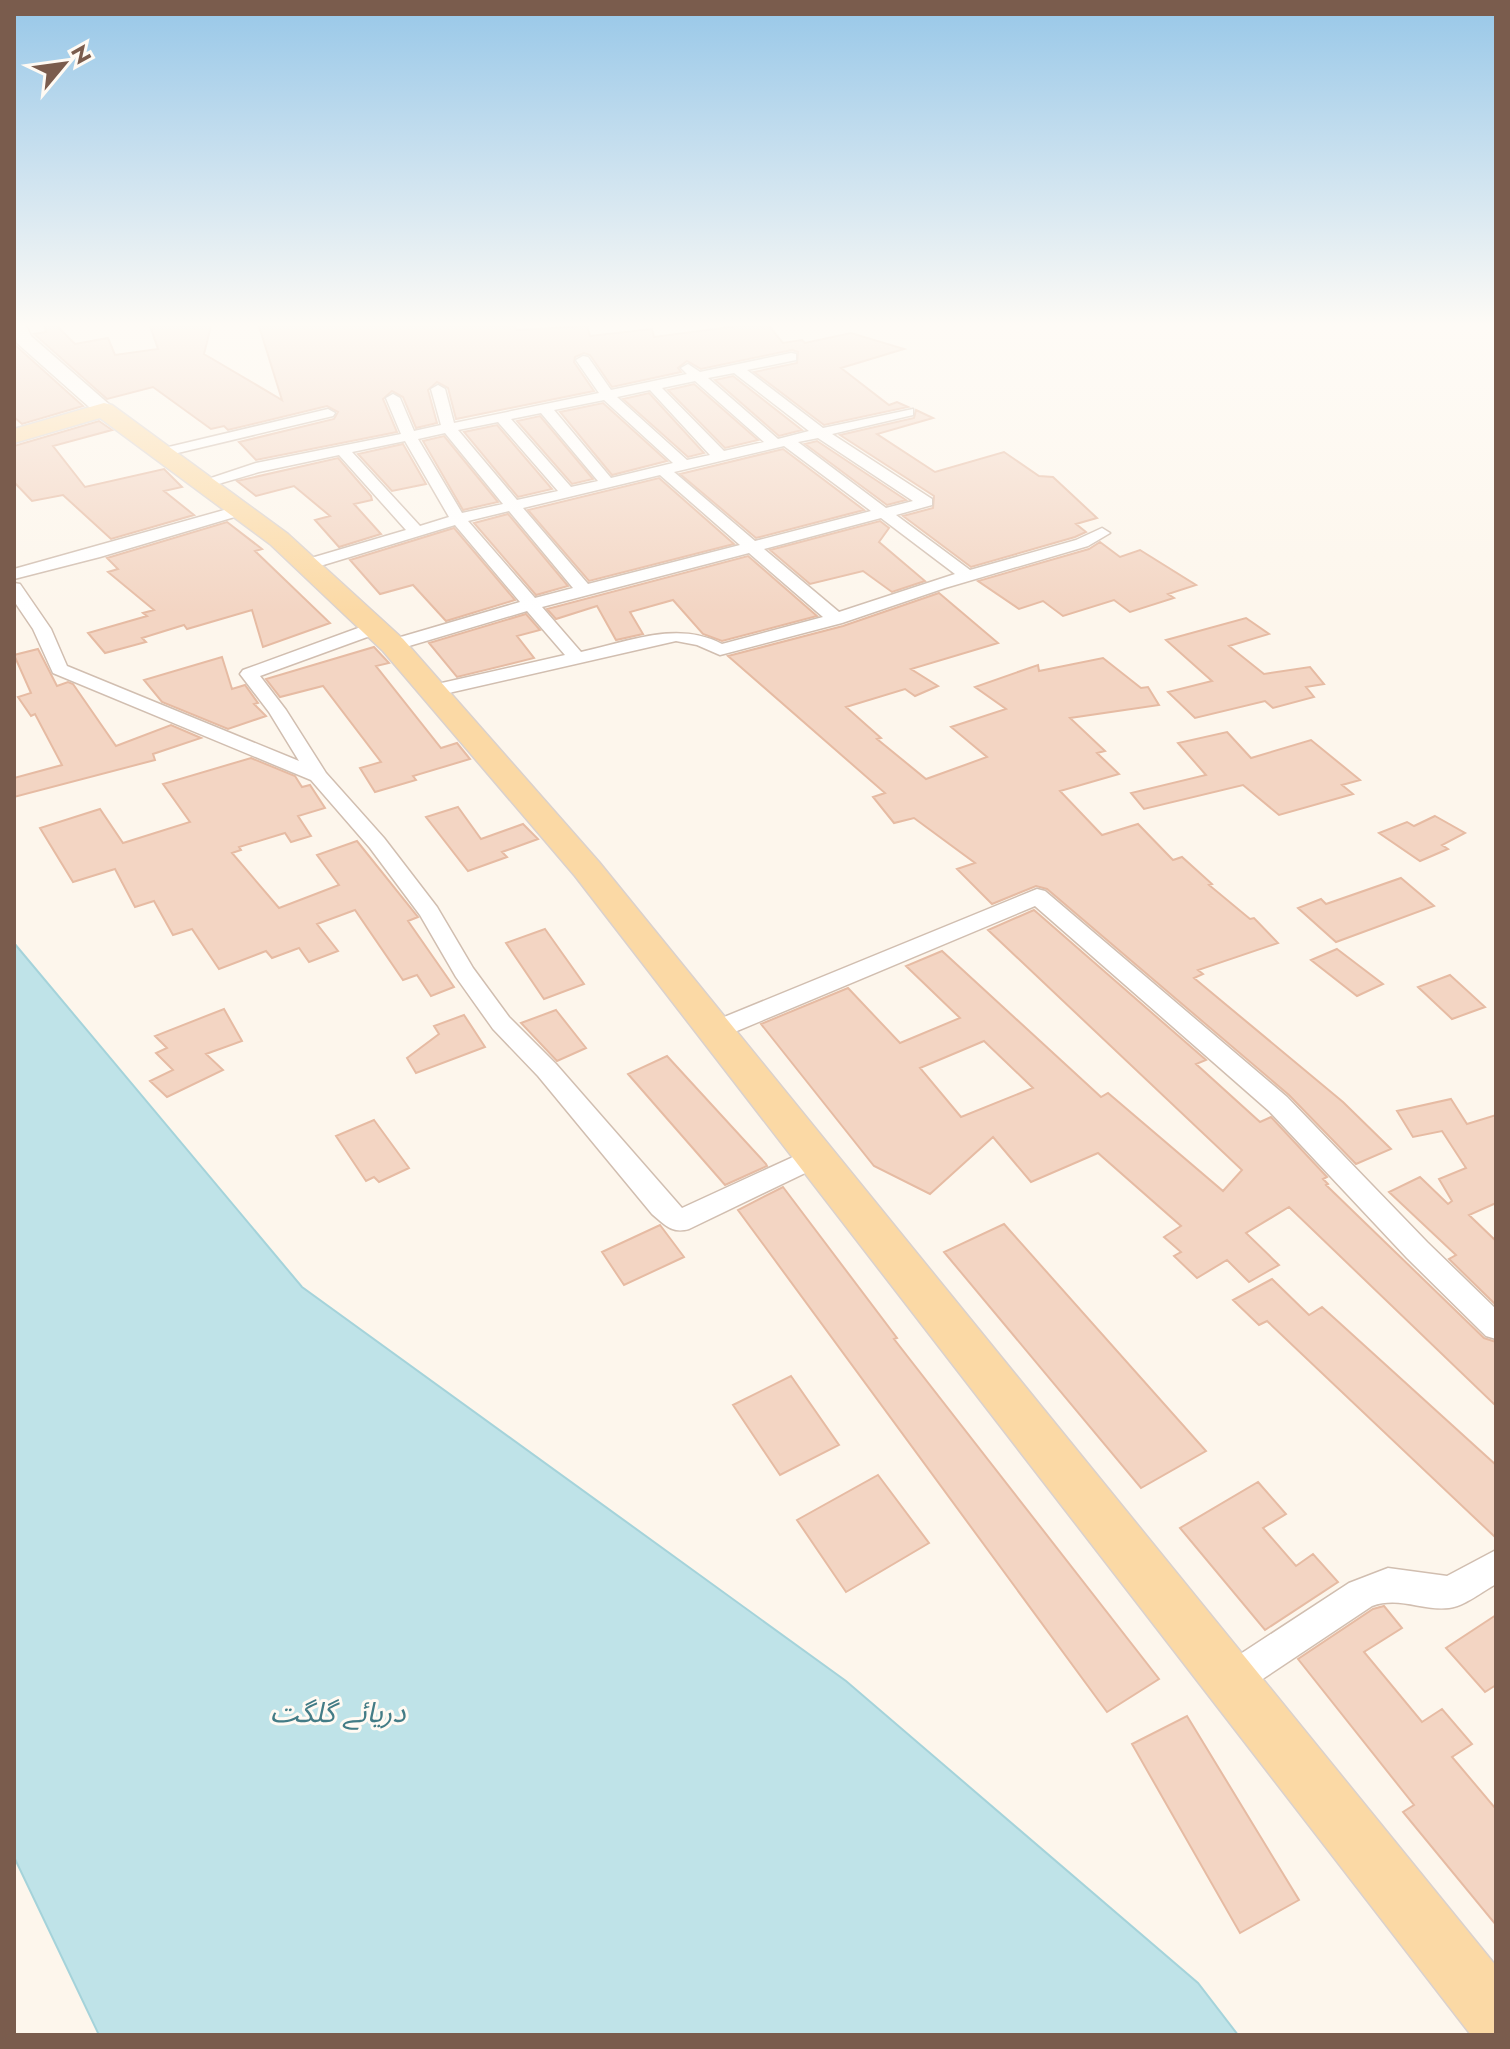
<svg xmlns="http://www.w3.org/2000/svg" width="1510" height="2049" viewBox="0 0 1510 2049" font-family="Jost,'Noto Sans Arabic',sans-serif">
<rect width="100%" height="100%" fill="#fdf6ec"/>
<!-- water -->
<path fill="#bfe3e8" stroke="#a5d3da" stroke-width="2" d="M14 943 302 1287 846 1681 1198 1983 1238 2035H99L14 1857Z"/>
<!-- building -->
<path fill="#f3d5c3" stroke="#e6bba3" stroke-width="2" fill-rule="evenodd" d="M45 326H57L75 344 108 338 115 355 158 349 150 326H211L204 354 282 400 259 326H514L517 330 587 326 590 336 652 329 654 337 738 326H769L783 343 802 340 805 343 851 333 904 349 841 368 889 405 897 402 908 407 824 425 754 372 797 363 798 352 792 350 701 369 687 361 678 368 681 372 612 387 590 355 584 353 575 357 574 362 594 391 456 419 448 388 437 382 428 390 437 423 416 428 403 397 392 391 383 399 397 432 256 460 239 442 334 419 338 412 327 406 228 430 224 426 211 429 153 387 107 399 34 334 46 332Z
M14 343 15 345 83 406 22 424 14 417Z
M733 376 802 430 779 436 715 380Z
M694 384 758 440 725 448 668 390Z
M649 393 704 453 688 457 623 399Z
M603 403 667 461 612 475 560 412Z
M916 410 933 418 877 434 935 472 1004 452 1039 476 1053 477 1097 518 1076 524 1086 532 1075 537 971 567 903 516 933 508 934 496 840 435 914 418Z
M540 416 593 479 572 484 517 421Z
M99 421 112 430 53 446 85 487 164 469 182 487 164 491 194 515 111 539 63 495 32 501 14 482V446Z
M497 425 552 489 518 497 464 432Z
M444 436 498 502 463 510 423 441Z
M817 441 906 500 887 505 805 444Z
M403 444 426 484 392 491 358 454Z
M783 449 864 510 756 538 680 474Z
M338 458 371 496 372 500 354 504 381 534 339 547 315 520 330 516 294 486 256 496 237 481Z
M659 478 734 544 589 581 528 510Z
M508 514 568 586 536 595 474 523Z
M880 521 889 528 879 542 925 581 892 592 863 571 810 584 770 550Z
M227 522 262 549 255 551 330 623 263 647 252 610 187 629 184 625 142 638 146 642 105 653 88 633 147 616 143 613 154 610 108 572 118 569 107 558Z
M454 528 515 600 446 621 413 585 380 594 350 560Z
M1100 542 1120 557 1140 550 1196 585 1168 594 1174 598 1130 612 1114 600 1063 616 1043 601 1019 609 978 581 1089 549Z
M748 556 817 616 722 641 703 634 673 600 630 612 643 634 616 640 597 606 556 619 547 609Z
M939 593 998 643 911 669 938 686 915 696 905 689 846 707 881 738 877 739 926 779 987 757 951 727 1006 709 975 687 1038 665 1039 671 1103 658 1141 688 1148 687 1159 705 1070 718 1105 751 1097 753 1119 774 1060 791 1102 835 1138 824 1173 860 1182 857 1212 884 1209 885 1250 919 1254 918 1278 943 1198 970 1203 974 1194 978 1343 1102 1391 1149 1356 1164 1289 1095 1047 889 1036 886 992 904 957 869 975 863 914 818 894 823 873 797 885 793 728 656 843 626Z
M526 614 540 630 517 636 534 658 457 677 429 643Z
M1246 618 1269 634 1229 646 1264 674 1310 667 1324 684 1306 687 1314 697 1273 708 1265 701 1195 718 1168 692 1212 681 1166 640Z
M374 647 389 663 376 666 441 748 457 743 470 759 413 776 416 780 375 792 360 768 381 762 323 686 280 697 266 679Z
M38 649 57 686 68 682 73 684 116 746 171 725 201 738 153 754 155 760 14 797V778L62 765 35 714 31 716 18 697 31 693 14 655Z
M222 657 232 689 245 685 258 703 254 704 266 716 228 729 162 702 144 680Z
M1227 732 1251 758 1311 740 1360 780 1342 785 1353 794 1279 815 1243 785 1144 809 1131 793 1206 775 1178 743Z
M251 758 295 776 302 787 310 785 325 808 298 816 311 836 291 842 285 833 239 847 241 850 232 853 279 908 339 885 317 855 357 841 418 917 408 921 454 987 431 996 417 975 403 980 355 910 317 924 338 951 309 962 299 948 272 958 266 951 219 969 192 929 173 935 154 901 135 907 115 869 73 882 40 828 100 809 123 843 190 822 163 784Z
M458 807 481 839 523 824 538 839 502 852 507 857 468 871 426 817Z
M1435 816 1465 833 1442 845 1448 849 1420 861 1379 833 1407 822 1414 826Z
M1401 878 1434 906 1336 942 1298 908 1321 899 1326 904Z
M1034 910 1206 1060 1196 1064 1260 1122 1271 1117 1327 1177 1323 1179 1328 1184 1326 1185 1484 1338 1496 1342V1406L1289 1207 1246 1233 1279 1265 1249 1282 1227 1260 1197 1278 1174 1256 1181 1252 1164 1237 1181 1226 1098 1153 1031 1182 993 1137 930 1194 874 1166 761 1024 848 988 900 1043 960 1018 906 966 942 951 1101 1097 1108 1093 1223 1191 1242 1170 988 930ZM984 1041 1033 1088 961 1117 920 1068Z
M545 929 584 984 544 999 506 943Z
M1337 949 1383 984 1357 996 1311 960Z
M1450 975 1485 1007 1452 1019 1418 987Z
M224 1009 242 1041 206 1054 223 1070 167 1097 150 1081 173 1070 156 1053 167 1048 155 1036Z
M556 1010 586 1048 557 1061 521 1023Z
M464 1015 485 1047 416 1073 407 1058 439 1034 434 1026Z
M667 1056 766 1164 767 1166 725 1185 628 1074Z
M1451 1099 1467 1124 1496 1115V1203L1469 1215 1496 1241V1305L1449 1259 1456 1255 1389 1192 1420 1177 1448 1204 1452 1201 1439 1179 1466 1168 1442 1131 1413 1137 1397 1111Z
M374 1120 409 1168 379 1182 374 1177 366 1181 336 1136Z
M783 1187 897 1338 894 1339 1159 1679 1107 1712 738 1210Z
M1004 1224 1206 1451 1141 1488 944 1252Z
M660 1225 684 1257 624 1285 602 1252Z
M1272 1279 1309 1315 1322 1307 1496 1465V1538L1267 1321 1259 1325 1233 1300Z
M791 1376 839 1445 780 1475 733 1405Z
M878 1475 929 1543 846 1592 797 1520Z
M1258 1482 1286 1514 1263 1528 1296 1566 1313 1554 1338 1582 1265 1630 1180 1528Z
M1384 1606 1402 1628 1364 1652 1422 1722 1442 1709 1472 1744 1452 1757 1496 1809V1925L1403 1812 1414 1805 1298 1659 1373 1609Z
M1496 1615V1685L1485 1692 1446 1648Z
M1187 1716 1299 1900 1240 1933 1132 1744Z"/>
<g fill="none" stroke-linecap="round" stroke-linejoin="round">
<defs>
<path id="minor" d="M791 353 796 354V360L747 370 823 428 913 409V415L832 434 932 499V505L896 515 970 570 1076 540 1102 528 1110 533 1088 546 945 588 842 623 720 655 697 645 676 641 431 697 424 695 422 691 424 687 565 655 527 611 399 649H387L384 645 387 641 520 602 455 525 307 570 299 565 301 561 406 530 339 455 259 472 201 489 193 484 256 463 401 434 386 398 393 394 400 398 414 431 441 425 431 389 438 385 445 389 454 423 599 393 576 360 583 356 588 357 611 390 687 374 681 368 688 364 700 372ZM734 373 809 431 778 439 708 378ZM695 381 764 442 724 451 662 388ZM650 390 710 455 687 460 617 397ZM604 400 673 463 611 478 554 410ZM541 413 598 481 571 487 511 419ZM498 422 558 491 517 500 458 430ZM445 433 503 504 462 513 418 439ZM818 438 913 501 886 508 798 442ZM405 441 449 517 420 526 352 452ZM784 446 871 511 755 541 674 472ZM660 475 740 545 588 584 523 508ZM509 511 573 588 535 598 468 521ZM881 518 955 574 839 612 764 549ZM749 553 823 617 722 644C678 620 627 642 581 652L542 607Z
M328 409 335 413 333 416 161 457 154 453 156 450Z
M242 505 250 510 248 513 100 557 14 579V569Z
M14 583 20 584 51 629 67 666 299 761 269 712 240 674 243 670 369 624H381L384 628 381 632 260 676 286 710 326 773 384 838 437 907 473 968 509 1017 556 1064 682 1208 817 1146 826 1149 830 1156 826 1163 689 1229C672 1234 665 1225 652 1214L538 1076 493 1029 456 977 420 915 370 848 311 780 53 673 33 629 14 601Z
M1037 889 1045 891 1287 1097 1427 1242 1496 1309V1339L1486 1336 1407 1258 1269 1111 1035 906 725 1036 716 1038 707 1036 704 1030 707 1024Z
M1496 1550V1584C1483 1591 1465 1606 1449 1608 1422 1611 1399 1596 1372 1606L1243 1692 1231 1697 1219 1692 1214 1680 1219 1668 1349 1583 1388 1568 1447 1576Z"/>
<path id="secondary" d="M14 326H26L31 336 111 406 114 410 111 414H97L17 343Z"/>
<path id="primary" d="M104 403 112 405 288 534 403 639 599 862 1496 1966V2035H1471L575 876 383 651 270 544 100 418 14 443V429Z"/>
</defs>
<!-- minor casing -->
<use href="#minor" stroke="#d1beb0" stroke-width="3"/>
<!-- secondary casing -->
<use href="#secondary" stroke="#d6c0b0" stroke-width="3"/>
<!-- primary casing -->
<use href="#primary" stroke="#dad1cd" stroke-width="3"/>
<!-- minor -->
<use href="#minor" fill="#fff" fill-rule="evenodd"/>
<!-- secondary -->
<use href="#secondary" fill="#fff" fill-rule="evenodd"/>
<!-- primary -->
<use href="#primary" fill="#fbd9a5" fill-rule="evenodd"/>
</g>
<!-- sky -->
<linearGradient id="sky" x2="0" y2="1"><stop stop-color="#97c7e8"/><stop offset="0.53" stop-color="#fefbf6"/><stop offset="1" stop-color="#fefbf6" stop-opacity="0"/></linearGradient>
<rect width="1510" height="613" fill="url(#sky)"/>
<g text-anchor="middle" stroke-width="6" stroke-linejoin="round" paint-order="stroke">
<!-- near-water labels -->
<g font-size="28" font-style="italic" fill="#437c86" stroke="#fffaf3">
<text x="338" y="1722">دریائے گلگت</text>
</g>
</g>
<!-- border -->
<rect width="1510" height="2049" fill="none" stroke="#7a5c4d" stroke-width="32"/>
<!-- north arrow -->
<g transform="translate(64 64) rotate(61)" stroke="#fffaf3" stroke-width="6" paint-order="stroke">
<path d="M0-6L14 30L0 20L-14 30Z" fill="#7a5c4d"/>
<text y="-12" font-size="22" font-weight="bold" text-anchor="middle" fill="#7a5c4d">N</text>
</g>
</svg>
